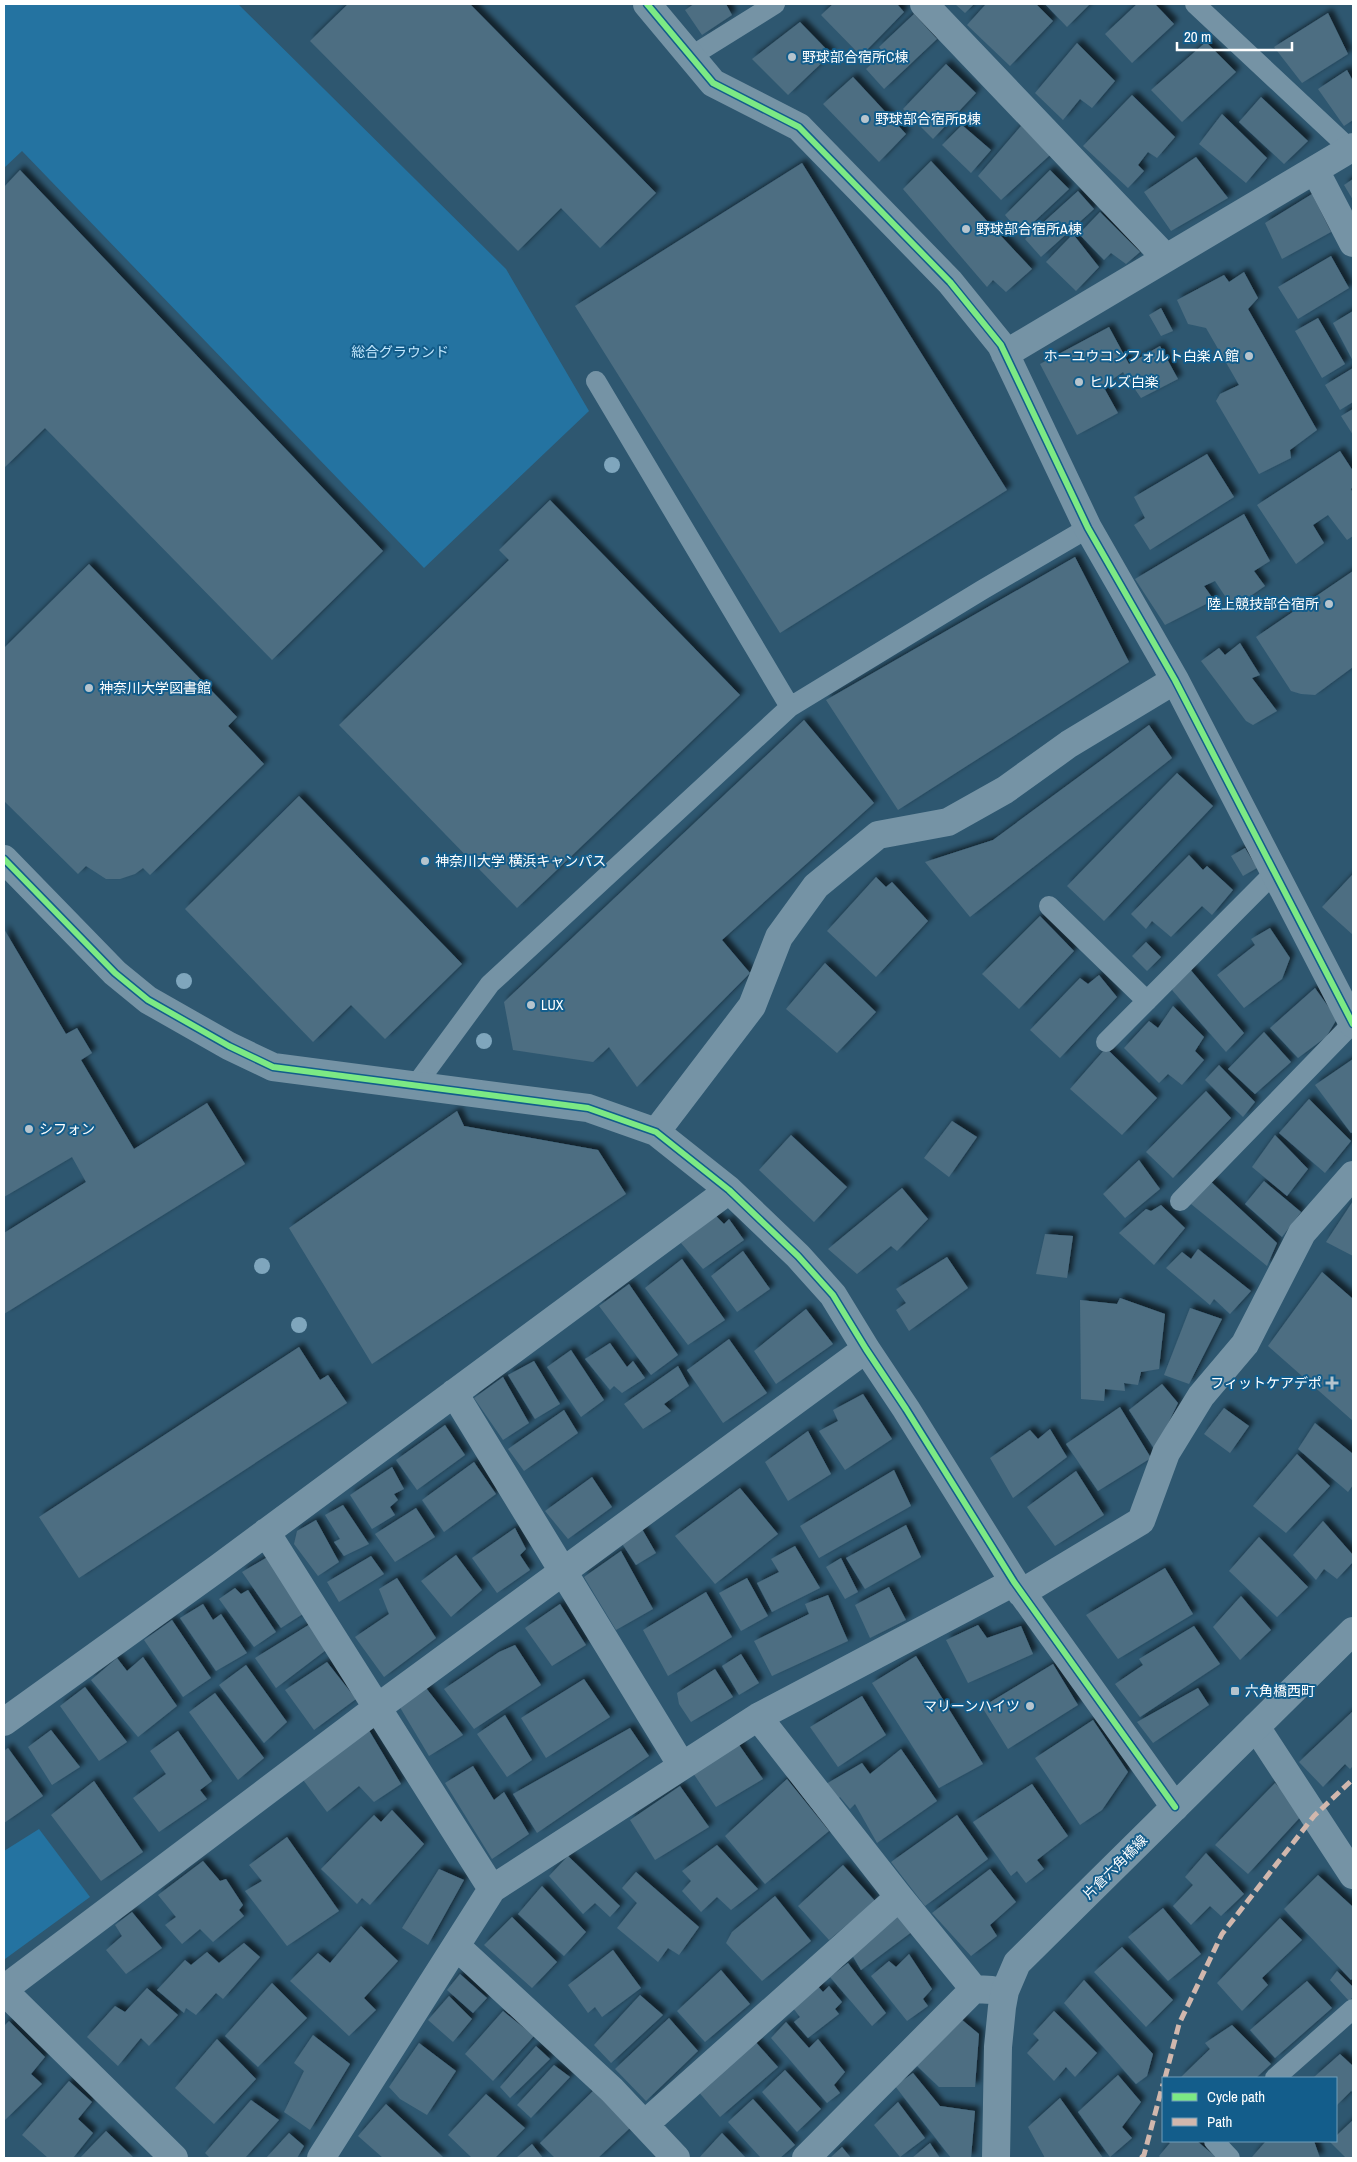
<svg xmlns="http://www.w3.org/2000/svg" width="1357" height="2162" viewBox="0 0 1357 2162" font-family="'Archivo Narrow','Noto Sans JP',sans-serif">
<defs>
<filter id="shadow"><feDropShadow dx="4.5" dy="-4.5" stdDeviation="2.5" flood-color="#0009"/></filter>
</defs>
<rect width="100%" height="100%" fill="#2e5770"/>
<!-- green -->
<path fill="#2473a1" d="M4 4H238L506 269 589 411 424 568 22 151 4 168Z
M39 1829 90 1897 5 1959 4 1851Z"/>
<!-- building -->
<path fill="#4d6e82" filter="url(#shadow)" d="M348 4H470L656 193 600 248 561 208 518 251 310 41Z
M694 4H726L732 15 702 35 685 10Z
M833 4H897L904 12 861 56 821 15Z
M955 4H974L965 13Z
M986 4H1036L1053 21 1010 66 967 25Z
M1045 4H1090L1067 27Z
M1137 4H1155L1174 24 1132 63 1105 34Z
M1328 13 1348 54 1302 83 1274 47Z
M914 14 937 39 884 89 866 69 884 53 879 47Z
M800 22 831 54 788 95 752 59Z
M1206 42 1236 72 1182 122 1151 90Z
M1077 43 1115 81 1092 108 1080 99 1063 120 1035 93Z
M946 64 976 93 933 139 903 109Z
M1347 70 1353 81V120L1344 126 1318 89Z
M853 77 906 134 879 162 823 104Z
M1132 95 1175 137 1157 158 1148 152 1138 165 1144 171 1128 188 1083 146Z
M1261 97 1308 141 1284 164 1239 122Z
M1222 114 1267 158 1246 183 1199 144Z
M962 125 991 150 971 173 942 145Z
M1021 126 1050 155 1001 200 978 176Z
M1196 157 1228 198 1171 231 1144 192Z
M931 161 1032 269 1006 292 993 280 987 287 903 189Z
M802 163 1007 490 780 633 575 306Z
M20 170 383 551 272 660 45 428 4 468V187Z
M1050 170 1069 189 1021 234 1005 215Z
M1353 179V200L1344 185Z
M1078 191 1094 209 1041 257 1025 239Z
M1312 194 1331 232 1282 259 1265 223Z
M1100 212 1140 252 1126 264 1111 253 1104 260 1079 234Z
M1073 234 1099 267 1076 291 1046 262Z
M1331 256 1349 288 1298 319 1278 287Z
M1244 272 1258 298 1248 309 1317 430 1290 450 1291 458 1259 474 1216 401 1220 394 1239 385 1206 328 1188 324 1177 300 1224 275 1229 282Z
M1161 308 1173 331 1161 336 1149 315Z
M1353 311V361L1333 323Z
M1318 318 1345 364 1322 378 1295 331Z
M1109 327 1129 364 1160 346 1178 379 1141 398 1123 372 1103 386 1118 413 1077 435 1040 364Z
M1353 368V402L1340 410 1325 385Z
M1353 409V435L1341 416Z
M1340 451 1353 471V487L1351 489 1353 493V536L1347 540 1328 515 1313 525 1324 543 1296 564 1257 505Z
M1207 454 1234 497 1150 550 1134 525 1145 518 1134 497Z
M550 500 740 695 517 908 339 725 509 560 499 550Z
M1244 514 1270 561 1254 571 1265 586 1233 608 1215 581 1204 586 1214 600 1165 625 1135 579Z
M1075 557 1129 662 898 810 826 700Z
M89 564 237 717 228 726 264 764 150 875 143 868 135 874 120 879H106L86 866 78 874 4 801V648Z
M1353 571V667L1315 695 1301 694 1291 691 1256 637Z
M1240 643 1260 675 1252 678 1277 711 1253 725 1246 721 1201 661 1219 648 1225 655Z
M804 720 874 803 722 940 750 973 637 1087 609 1047 593 1062 513 1050 504 1002Z
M1149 725 1172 758 970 917 925 862 993 840Z
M1177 773 1213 806 1104 921 1067 886Z
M299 796 462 964 385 1039 351 1005 313 1042 185 909Z
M1245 848 1257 868 1243 876 1231 856Z
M1189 855 1203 870 1207 866 1233 890 1212 915 1202 906 1171 937 1152 921 1146 929 1131 914Z
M1353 874V935L1322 907Z
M876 877 886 887 892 882 928 921 876 977 827 931Z
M1040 916 1074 951 1019 1009 982 974Z
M1270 928 1290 958 1282 979 1244 1008 1217 975 1255 945 1251 939Z
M4 929 66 1034 77 1028 92 1053 81 1060 134 1149 207 1103 245 1164 4 1314V1233L86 1182 72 1157 4 1197Z
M1146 942 1161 957 1147 971 1132 956Z
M825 963 876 1012 837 1053 786 1009Z
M1189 968 1244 1033 1226 1052 1172 990Z
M1099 975 1117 997 1060 1058 1030 1030 1080 978 1088 984Z
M1315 988 1337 1019 1326 1037 1298 1058 1270 1028Z
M1173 1006 1204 1037 1195 1051 1204 1060 1182 1085 1168 1074 1159 1083 1124 1048 1149 1021 1158 1028Z
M1264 1032 1291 1062 1255 1094 1228 1069Z
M1106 1048 1157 1098 1122 1135 1070 1089Z
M1353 1059V1132L1351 1133 1315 1085Z
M1219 1065 1255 1102 1243 1117 1205 1080Z
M1206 1091 1231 1118 1173 1178 1146 1152Z
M1309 1099 1351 1141 1325 1173 1279 1133Z
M457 1111 464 1126 598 1150 626 1194 372 1364 289 1228Z
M952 1121 977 1137 949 1177 924 1158Z
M791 1135 847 1187 814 1222 759 1170Z
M1275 1135 1308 1169 1287 1196 1252 1167Z
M1139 1160 1160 1189 1125 1218 1103 1194Z
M1209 1180 1277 1243 1267 1266 1191 1204Z
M1264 1181 1301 1212 1282 1237 1245 1204Z
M902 1188 928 1219 897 1251 891 1246 857 1274 828 1249Z
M1353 1201V1256L1326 1242Z
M1161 1205 1185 1228 1154 1265 1119 1233 1146 1209 1151 1211Z
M716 1216 724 1224 729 1219 744 1240 703 1269 681 1243Z
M1045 1234 1073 1236 1067 1278 1036 1274Z
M1198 1249 1251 1291 1230 1314 1214 1299 1210 1305 1166 1268 1182 1252 1191 1259Z
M743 1251 770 1289 737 1312 711 1276Z
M947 1257 968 1288 909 1331 896 1310 906 1303 896 1289Z
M682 1259 725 1320 688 1345 645 1288Z
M1322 1272 1353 1299V1421L1268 1346Z
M629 1284 678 1355 651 1375 599 1306Z
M1120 1298 1165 1314 1159 1369 1141 1372 1138 1385 1124 1383 1125 1391 1105 1389 1104 1401 1081 1399 1080 1300 1117 1304Z
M1190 1308 1222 1319 1189 1384 1164 1375Z
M806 1309 833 1344 776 1384 754 1351Z
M729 1339 767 1393 723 1423 687 1370Z
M610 1343 627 1367 633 1361 645 1378 622 1393 614 1386 610 1390 585 1359Z
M299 1347 320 1380 328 1375 347 1403 79 1578 39 1517Z
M571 1350 604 1400 581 1417 547 1367Z
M534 1361 560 1404 535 1419 508 1375Z
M678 1366 689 1386 664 1404 671 1411 643 1429 624 1404Z
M503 1377 529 1423 503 1440 474 1398Z
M1162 1384 1178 1403 1155 1450 1129 1410Z
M863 1394 892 1439 845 1470 819 1431 838 1421 833 1410Z
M1120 1407 1151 1458 1098 1491 1066 1444Z
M1224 1408 1249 1426 1230 1453 1204 1434Z
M564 1410 578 1433 524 1471 508 1449Z
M1315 1423 1353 1454V1485L1348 1492 1298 1449Z
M445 1425 465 1455 417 1490 396 1460Z
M1050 1429 1067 1457 1013 1498 990 1458 1030 1430 1038 1439Z
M808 1431 831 1474 788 1501 765 1462Z
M1297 1454 1330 1486 1286 1533 1253 1506Z
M474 1462 496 1494 444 1532 422 1500Z
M392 1467 404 1489 394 1494 398 1500 390 1507 395 1515 372 1529 350 1495Z
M894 1470 911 1506 819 1558 800 1526Z
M1076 1471 1104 1515 1055 1546 1027 1507Z
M592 1477 612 1507 568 1539 545 1511Z
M740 1488 778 1534 715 1584 675 1536Z
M343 1505 369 1544 344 1556 334 1542 340 1539 325 1515Z
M416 1508 435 1537 395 1562 375 1534Z
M316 1520 339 1562 318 1576 294 1544 297 1531Z
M1323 1521 1353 1555V1562L1337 1579 1324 1569 1316 1580 1293 1555Z
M906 1525 921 1557 865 1589 846 1558Z
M515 1528 526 1549 520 1555 530 1570 497 1593 472 1558Z
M642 1529 656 1553 636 1565 621 1542Z
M1259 1537 1308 1587 1277 1617 1229 1571Z
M795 1546 820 1588 772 1612 757 1583 779 1572 771 1559Z
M621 1551 653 1609 616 1630 584 1577Z
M271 1555 306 1612 281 1628 242 1572Z
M456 1555 482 1590 451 1617 421 1581Z
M371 1556 384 1574 339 1602 327 1582Z
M841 1558 858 1592 845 1599 826 1567Z
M1165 1568 1193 1614 1118 1659 1086 1615Z
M397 1578 436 1638 384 1677 355 1637 389 1614 379 1589Z
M747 1578 768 1616 741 1631 719 1593Z
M889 1587 906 1620 870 1638 855 1605Z
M235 1588 241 1594 248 1590 276 1632 254 1647 219 1599Z
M706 1592 732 1637 668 1676 643 1630Z
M828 1595 848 1641 772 1676 754 1641 809 1614 805 1604Z
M1241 1596 1271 1630 1240 1660 1213 1627Z
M203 1604 213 1620 221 1614 247 1653 216 1671 180 1618Z
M560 1604 586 1645 552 1666 525 1628Z
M172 1620 211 1678 183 1697 144 1640Z
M315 1621 330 1647 276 1688 255 1658Z
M978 1625 987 1638 1021 1626 1033 1654 968 1683 946 1640Z
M1194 1626 1220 1664 1140 1717 1115 1684 1143 1665 1139 1659Z
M515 1645 541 1685 474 1729 444 1689 499 1652Z
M741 1654 759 1683 739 1695 722 1666Z
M916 1656 983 1764 939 1788 872 1683Z
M143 1657 177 1706 138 1737 91 1680 117 1658 127 1671Z
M327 1662 356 1699 314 1730 285 1690Z
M1053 1664 1078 1705 1008 1749 982 1707Z
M246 1665 287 1722 264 1743 219 1685Z
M715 1669 733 1697 691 1722 679 1704 677 1693Z
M584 1679 610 1717 546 1758 521 1718Z
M85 1687 127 1742 99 1761 60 1706Z
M426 1688 463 1735 429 1756 398 1704Z
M1198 1688 1209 1705 1153 1743 1137 1722Z
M215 1693 264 1758 238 1780 189 1712Z
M862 1696 886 1735 838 1767 810 1727Z
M1353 1711V1766L1350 1769 1345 1764 1323 1787 1299 1762Z
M505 1715 532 1760 507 1777 477 1734Z
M1093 1720 1128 1772 1102 1810 1080 1825 1035 1758Z
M367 1727 401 1784 374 1802 359 1786 327 1812 301 1777Z
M630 1728 649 1756 537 1833 513 1794Z
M51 1730 80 1767 52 1785 28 1747Z
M178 1731 212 1781 200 1790 207 1799 159 1832 133 1798 166 1774 150 1751Z
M737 1742 763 1779 716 1807 693 1773Z
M8 1748 43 1796 4 1823V1751Z
M901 1749 937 1801 877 1843 855 1804 850 1809 840 1797 837 1800 826 1784 862 1763 870 1774Z
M473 1766 494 1800 504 1792 529 1834 492 1859 445 1783Z
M787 1779 829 1831 765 1884 725 1836Z
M94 1781 143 1852 101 1881 51 1815Z
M1275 1783 1304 1813 1248 1874 1215 1845Z
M1032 1784 1068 1836 1037 1860 1044 1869 1026 1883 1017 1871 1011 1876 973 1822Z
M680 1786 709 1827 655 1860 630 1820Z
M392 1810 424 1844 370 1905 362 1898 357 1904 321 1869 374 1815 381 1822Z
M957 1815 988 1859 925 1906 891 1862Z
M287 1837 339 1911 287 1946 245 1891 262 1881 249 1865Z
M717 1845 758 1889 731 1910 717 1897 701 1912 682 1891 691 1881 682 1871Z
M1206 1853 1244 1894 1221 1916 1210 1906 1191 1925 1173 1906 1193 1885 1185 1877Z
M568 1856 620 1906 610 1917 595 1903 583 1914 549 1876Z
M203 1861 220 1881 226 1879 243 1905 239 1910 244 1916 213 1942 200 1929 182 1944 165 1925 176 1917 158 1895Z
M843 1865 875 1901 829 1940 798 1906Z
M439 1869 464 1880 428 1945 402 1928Z
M990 1869 1016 1902 990 1925 997 1936 971 1956 932 1913Z
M636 1872 699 1927 679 1955 668 1948 658 1962 617 1928 637 1903 622 1888Z
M1318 1875 1353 1907V1978L1351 1980 1284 1909Z
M542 1886 586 1932 564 1956 518 1914Z
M775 1896 811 1941 762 1981 726 1943 732 1932Z
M1163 1908 1201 1954 1168 1981 1128 1937Z
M132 1912 162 1948 126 1974 106 1950 122 1936 115 1925Z
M896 1914 913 1931 861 1970 849 1950Z
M512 1917 557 1962 532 1988 484 1945Z
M1280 1918 1302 1940 1262 1978 1268 1985 1242 2011 1217 1983Z
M361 1926 398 1961 364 1998 376 2010 349 2036 290 1981 318 1953 330 1963Z
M244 1943 260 1957 223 1999 216 1993 196 2015 186 2008 184 2013 157 1990 185 1960 191 1965 207 1952 219 1963Z
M1122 1947 1173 2000 1146 2027 1094 1972Z
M613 1950 641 1988 602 2017 595 2007 588 2013 568 1985Z
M909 1954 932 1989 923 1999 928 2006 907 2021 871 1976 889 1961 896 1967Z
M848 1963 886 2013 872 2026 830 1977Z
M721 1970 750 2004 705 2042 677 2011Z
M1337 1971 1353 1987V1997L1349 2001 1330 1980Z
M460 1974 487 1998 473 2013 447 1990Z
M1084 1980 1153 2054 1147 2076 1136 2084 1064 2003Z
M1307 1981 1332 2008 1275 2058 1250 2030Z
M814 1982 823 1992 829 1986 842 2002 835 2009 839 2014 808 2038 794 2022 800 2017 789 2003Z
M272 1983 307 2018 258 2067 225 2036Z
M147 1988 178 2015 149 2046 141 2038 118 2066 87 2037 115 2006 125 2012Z
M640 1995 663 2015 611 2063 594 2045Z
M449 1996 472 2019 453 2042 428 2020Z
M503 2011 534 2036 493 2081 465 2054Z
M1054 2011 1097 2053 1075 2077 1066 2067 1054 2081 1027 2053 1039 2040 1033 2034Z
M669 2018 698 2051 646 2101 615 2069Z
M961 2019 979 2034 975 2087H939L915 2064Z
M9 2021 45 2057 31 2074 42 2084 5 2120 4 2026Z
M786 2022 809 2048 818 2039 845 2072 834 2085 840 2093 827 2103 771 2038Z
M1232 2025 1271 2064 1256 2078H1180L1210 2049 1205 2043Z
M313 2035 350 2064 310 2130 284 2112 304 2071 294 2063Z
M217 2039 256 2079 214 2124 175 2088Z
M753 2039 778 2067 720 2117 697 2090Z
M419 2043 456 2071 427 2115 400 2099 389 2087Z
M536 2046 550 2059 510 2098 500 2087Z
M1340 2054 1353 2066V2092L1351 2091 1336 2106V2078H1313Z
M554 2065 570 2077 531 2118 517 2105Z
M785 2070 821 2109 797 2132 762 2092Z
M913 2073 940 2106 975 2111 971 2158H951L895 2086Z
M1118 2075 1141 2102 1122 2127 1132 2138 1110 2157 1078 2112Z
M69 2081 92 2102 78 2119 93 2133 73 2158H48L22 2135Z
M594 2090 630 2128 598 2158H555L540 2143Z
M486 2094 525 2128 495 2158H472L448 2135Z
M1060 2098 1103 2158H1045L1028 2127Z
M753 2099 795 2145 780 2158H761L728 2122Z
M251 2100 279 2120 245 2158H210L205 2153Z
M898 2102 925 2138 900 2157 874 2125Z
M386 2104 444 2158H383L358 2136Z
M1353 2120V2158H1346L1329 2141H1336V2136Z
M106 2131 134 2158H80Z
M289 2133 304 2146 297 2158H266Z
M722 2133 746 2158H699Z
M1168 2141H1197L1217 2158H1161L1159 2156 1170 2143Z
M1266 2141H1314L1320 2158H1254L1252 2157Z
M930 2143 940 2158H912Z
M532 2144 543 2158H516Z
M842 2147 851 2158H830Z"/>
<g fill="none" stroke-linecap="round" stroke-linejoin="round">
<!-- service -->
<path stroke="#7593a5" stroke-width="20" d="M1195 4 1350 149
M690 57 775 4
M596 381 790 707
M1049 906 1147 1001
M1106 1042 1274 873
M415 1086 490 984 790 707 982 590 1088 528
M1180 1201 1353 1023
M1275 2078 1353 2009
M1214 2141 1230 2158"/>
<!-- minor -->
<path stroke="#7593a5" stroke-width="28" d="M647 4 713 83 799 127 950 282 1001 345 1088 528 1175 680 1353 1024
M924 4 1166 258
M1315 170 1353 243
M1005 354 1353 147
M4 859 115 973 148 1000 229 1046 273 1067 588 1108 656 1132 729 1190 798 1256 833 1295 866 1349 906 1409 1014 1582 1175 1807
M656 1132 752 1006 779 937 816 886 878 835 948 822 1005 790 1069 744 1175 680
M454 1393 682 1766
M266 1532 492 1889
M1021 1593 1141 1521 1166 1453 1201 1396 1245 1344 1302 1233 1353 1175
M758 1717 899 1897 974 1989
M4 1722 218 1568 729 1190
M1256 1727 1353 1875
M456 1946 612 2090 676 2158
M4 1989 377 1708 866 1349
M4 1991 174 2158
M645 2124 899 1897
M321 2158 492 1889 758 1717 1014 1582
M806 2158 974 1989 992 1990"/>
<!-- tertiary -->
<path stroke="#7593a5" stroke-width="28" d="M996 2158 998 2047 1002 2007 1005 1991 1017 1963 1353 1631"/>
<!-- quiet -->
<path stroke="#d1b7ad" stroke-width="5" stroke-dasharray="10 5" stroke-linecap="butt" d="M1165 2078 1179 2024 1222 1934 1314 1816 1353 1779
M1141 2158 1144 2155 1163 2084"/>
<defs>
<path id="cycleway" d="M647 4 713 83 799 127 950 282 1001 345 1088 528 1175 680 1353 1024
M4 859 115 973 148 1000 229 1046 273 1067 588 1108 656 1132 729 1190 798 1256 833 1295 866 1349 906 1409 1014 1582 1175 1807"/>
</defs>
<!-- cycleway casing -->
<use href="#cycleway" stroke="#135d8b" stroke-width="9"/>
<!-- cycleway -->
<use href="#cycleway" stroke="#7ce984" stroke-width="6"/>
</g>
<!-- trees -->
<g fill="#7fa6bd">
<circle cx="612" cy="465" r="8"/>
<circle cx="184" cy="981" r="8"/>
<circle cx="484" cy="1041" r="8"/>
<circle cx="262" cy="1266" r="8"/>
<circle cx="299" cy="1325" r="8"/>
</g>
<!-- markers -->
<g fill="#b6c4cd" stroke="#135d8b" stroke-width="2">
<circle cx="792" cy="57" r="5"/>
<circle cx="865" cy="119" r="5"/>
<circle cx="966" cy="229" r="5"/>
<circle cx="1249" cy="356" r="5"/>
<circle cx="1079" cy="382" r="5"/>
<circle cx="1329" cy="604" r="5"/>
<circle cx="89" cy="688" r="5"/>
<circle cx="425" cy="861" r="5"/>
<circle cx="531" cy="1005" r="5"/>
<circle cx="29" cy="1129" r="5"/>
<path d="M1329.5 1375.5h5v5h5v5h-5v5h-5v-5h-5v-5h5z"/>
<rect x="1230" y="1686" width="10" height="10" rx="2.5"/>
<circle cx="1030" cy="1706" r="5"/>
</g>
<g text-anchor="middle" stroke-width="4" stroke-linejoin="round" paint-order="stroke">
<!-- poi labels -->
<g font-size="14" fill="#fff" stroke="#135d8b" text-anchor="start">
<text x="802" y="62">野球部合宿所C棟</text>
<text x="875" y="124">野球部合宿所B棟</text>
<text x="976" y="234">野球部合宿所A棟</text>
<text x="1239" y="361" text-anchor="end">ホーユウコンフォルト白楽Ａ館</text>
<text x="1089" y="387">ヒルズ白楽</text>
<text x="1319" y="609" text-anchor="end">陸上競技部合宿所</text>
<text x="99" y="693">神奈川大学図書館</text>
<text x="435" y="866">神奈川大学 横浜キャンパス</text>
<text x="541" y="1010">LUX</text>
<text x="39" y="1134">シフォン</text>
<text x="1322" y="1388" text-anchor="end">フィットケアデポ</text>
<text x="1245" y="1696">六角橋西町</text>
<text x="1020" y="1711" text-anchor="end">マリーンハイツ</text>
</g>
<!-- park labels -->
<g font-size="14" fill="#c1e6fc" stroke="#135d8b">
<text x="400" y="357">総合グラウンド</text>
</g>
<!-- street labels -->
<g font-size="14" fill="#fff" stroke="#135d8b">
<text transform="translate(1115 1867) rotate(-45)" y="5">片倉六角橋線</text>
</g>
</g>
<!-- border -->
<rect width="1357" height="2162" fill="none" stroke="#ffffff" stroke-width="10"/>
<!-- legend -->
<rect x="1162" y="2077" width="175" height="65" fill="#135d8b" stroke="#719eb9"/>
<rect x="1172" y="2093" width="25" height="8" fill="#7ce984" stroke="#719eb9"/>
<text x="1207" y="2102" font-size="15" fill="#ffffff">Cycle path</text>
<rect x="1172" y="2118" width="25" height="8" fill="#d1b7ad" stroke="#719eb9"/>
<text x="1207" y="2127" font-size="15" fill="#ffffff">Path</text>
<!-- scale -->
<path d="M1177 42v8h115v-8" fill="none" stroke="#ffffff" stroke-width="2.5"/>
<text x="1184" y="42" font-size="15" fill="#ffffff" stroke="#135d8b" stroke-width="4" paint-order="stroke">20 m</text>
</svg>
